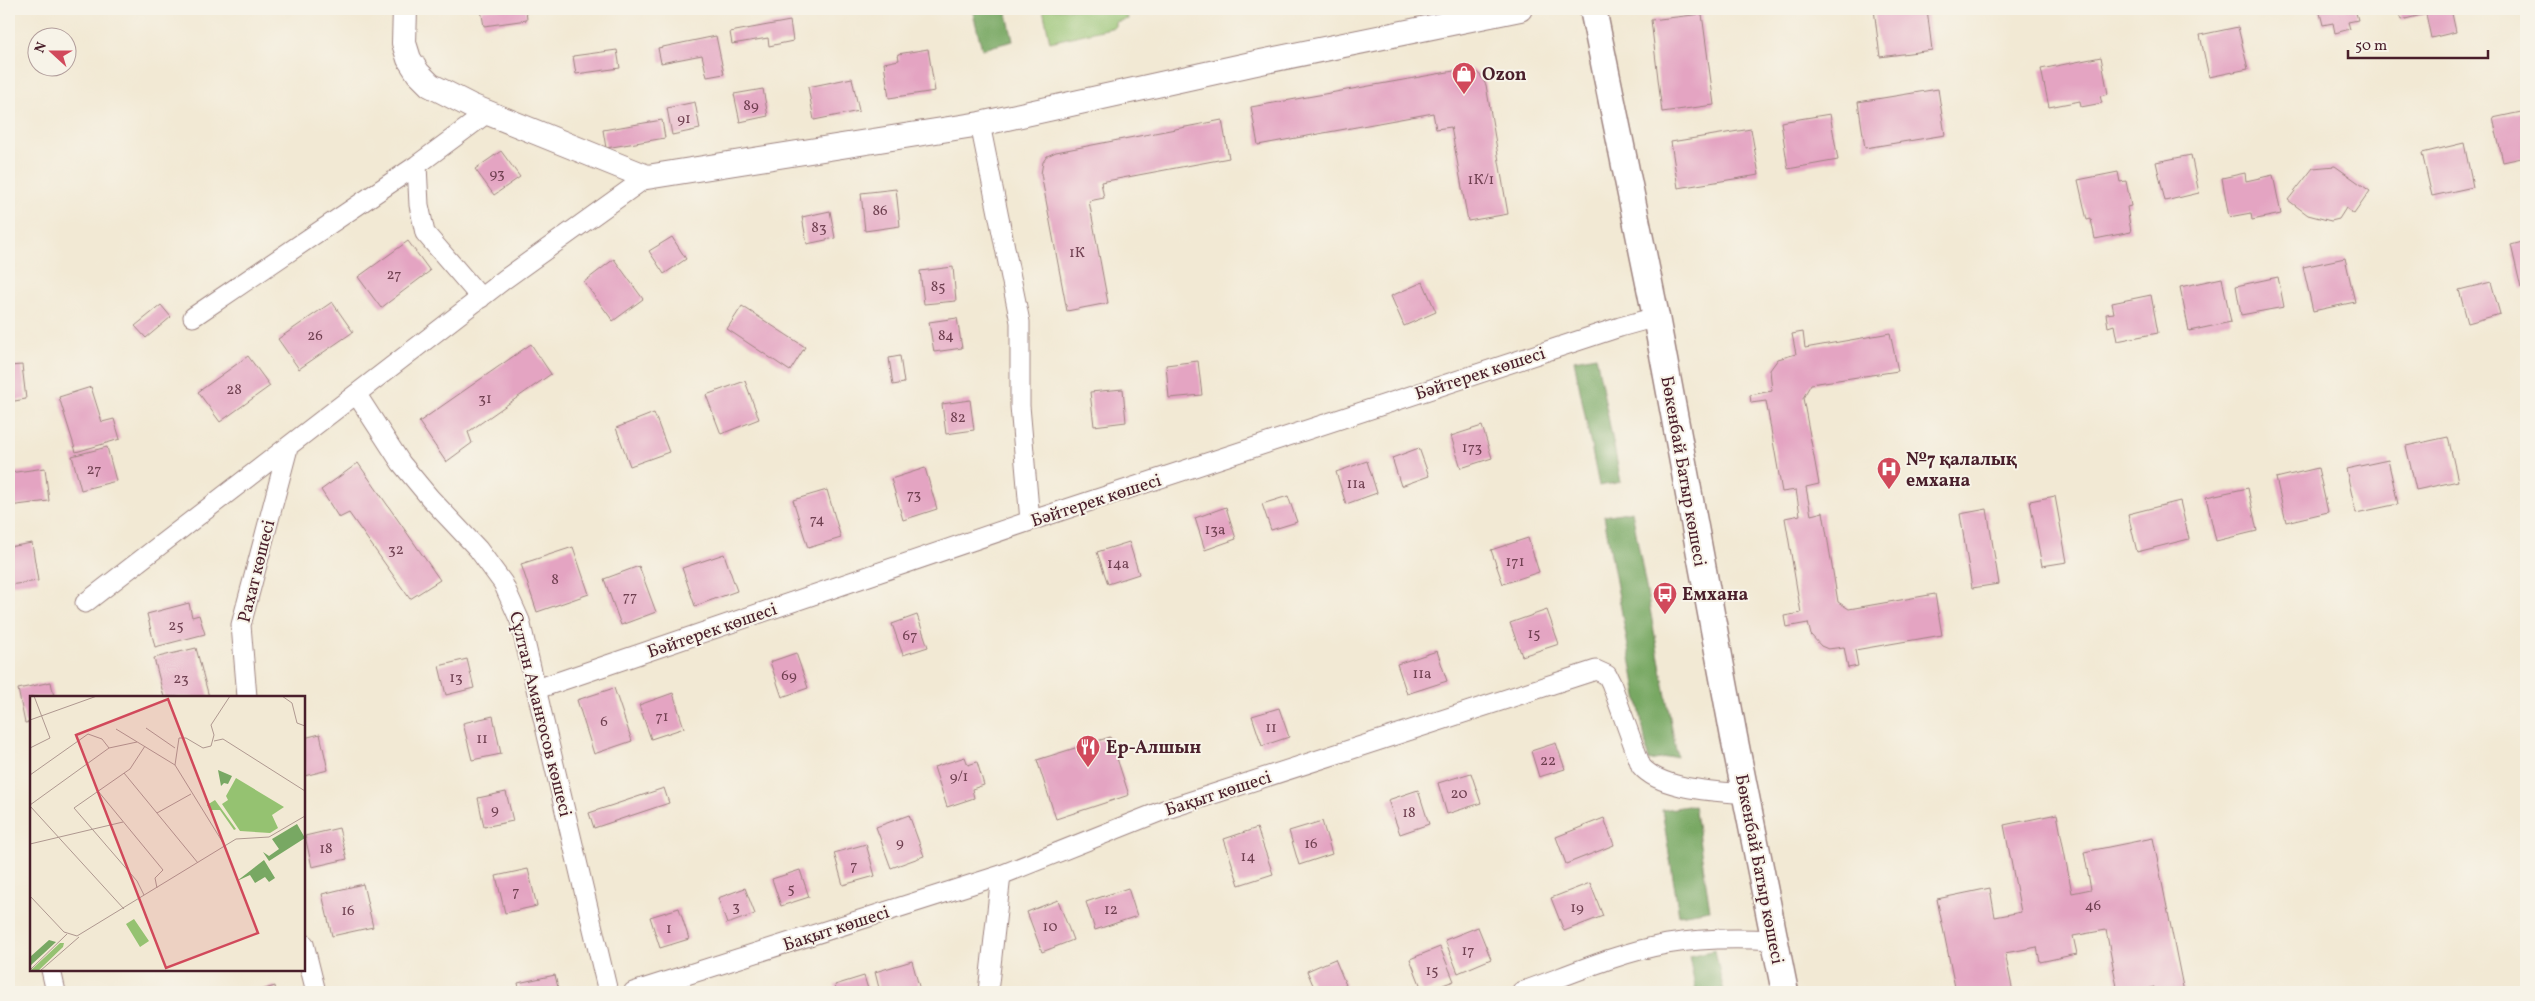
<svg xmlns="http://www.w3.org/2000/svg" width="2535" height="1001" viewBox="0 0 2535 1001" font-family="Vollkorn,serif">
<rect width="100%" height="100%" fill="#f7f3e8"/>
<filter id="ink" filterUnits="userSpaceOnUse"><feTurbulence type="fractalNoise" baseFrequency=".02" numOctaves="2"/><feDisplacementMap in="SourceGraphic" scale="10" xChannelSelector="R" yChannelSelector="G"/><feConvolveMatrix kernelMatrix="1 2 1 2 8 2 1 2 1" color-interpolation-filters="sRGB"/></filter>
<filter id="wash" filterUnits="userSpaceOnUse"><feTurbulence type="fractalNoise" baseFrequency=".0096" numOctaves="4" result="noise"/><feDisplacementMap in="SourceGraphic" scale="20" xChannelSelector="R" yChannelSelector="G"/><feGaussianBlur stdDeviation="1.12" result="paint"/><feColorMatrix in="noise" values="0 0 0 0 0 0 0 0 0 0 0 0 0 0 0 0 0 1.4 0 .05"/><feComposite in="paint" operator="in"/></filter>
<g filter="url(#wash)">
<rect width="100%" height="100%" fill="#f2e9d4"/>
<!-- green -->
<path fill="#95c271" stroke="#70704e" d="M1043 9H1126L1128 19 1115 22V27L1050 42Z"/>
<!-- forest -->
<path fill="#78a863" stroke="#616447" d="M972 9H1006L1013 41 982 49Z
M1596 356 1621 482 1599 486 1574 360Z
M1632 511 1677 756 1649 761 1604 516Z
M1694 805 1710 910 1679 915 1662 810Z
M1715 950 1724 992H1696L1689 956Z"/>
<g id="blocks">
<!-- building -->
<path fill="#e4a4c2" d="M490 9H526L527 20 484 26 481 10Z
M1874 9H1927L1932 50 1880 57Z
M2319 9H2355L2358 20 2348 22 2350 29 2335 33 2333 23 2323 25Z
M2398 9H2451L2456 32 2431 38 2426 14 2401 20Z
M1702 14 1714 105 1662 112 1651 20Z
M790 21 793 41 769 46 768 38 732 44 730 32Z
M2238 27 2248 69 2209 77 2200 35Z
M716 36 724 74 707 77 702 55 661 63 658 48Z
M928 49 935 91 889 98 884 63 899 60 898 54Z
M617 50 620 68 576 74 573 56Z
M2101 57 2108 94 2100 96 2102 103 2081 107 2080 101 2049 107 2041 69Z
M1465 69 1474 70 1480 75 1486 85 1508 214 1468 221 1451 127 1436 129 1433 113 1258 145 1251 107Z
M852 78 859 111 814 120 808 87Z
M763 89 768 116 740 122 734 94Z
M1938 89 1945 135 1865 148 1858 102Z
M695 102 700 129 672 135 667 108Z
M2526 111V157L2503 162 2493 118Z
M1830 114 1838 160 1788 169 1781 122Z
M662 120 665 138 606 148 603 130Z
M1222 120 1229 158 1101 182 1104 198 1089 201 1108 303 1067 311 1041 174 1043 162 1047 156 1056 152Z
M1751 129 1759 175 1678 188 1671 142Z
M2464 143 2473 187 2432 196 2422 153Z
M501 151 520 177 494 195 475 169Z
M2191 155 2199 193 2165 201 2156 162Z
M2335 166 2370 191 2354 214 2346 208 2339 219 2331 221 2308 215 2288 200 2313 168Z
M2118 172 2120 182 2126 181 2131 206 2127 207 2131 232 2095 239 2091 219 2087 220 2078 180Z
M2245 173 2246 181 2273 175 2281 214 2252 220 2251 213 2229 217 2222 178Z
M896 189 900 226 865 231 861 193Z
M830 211 835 238 807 244 802 217Z
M672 237 686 259 664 274 649 251Z
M408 241 430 271 381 308 358 277Z
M2526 241V287L2521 288 2511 245Z
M2345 258 2355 302 2313 311 2303 267Z
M614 259 643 299 613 321 584 282Z
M953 267 956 301 924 304 920 271Z
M2278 277 2284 307 2241 315 2236 286Z
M2222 278 2231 322 2189 331 2180 287Z
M1423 282 1436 312 1404 326 1391 296Z
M2491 282 2500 314 2468 323 2459 290Z
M2151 295 2158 333 2117 341 2114 325 2108 327 2106 314 2114 313 2112 303Z
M332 302 353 332 299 369 278 339Z
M161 305 171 317 146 338 135 326Z
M742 306 805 347 790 371 727 329Z
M957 318 962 348 934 352 929 322Z
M1803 332 1805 348 1890 333 1898 371 1811 384 1803 398 1819 484 1806 487 1811 515 1823 512 1838 602 1849 609 1935 594 1942 635 1855 650 1858 666 1848 668 1844 647 1828 649 1821 646 1811 635 1808 623 1786 627 1784 616 1801 613 1785 518 1800 515 1796 490 1782 492 1766 401 1751 403 1750 395 1772 391 1770 370 1778 359 1796 354 1792 334Z
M531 344 551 374 468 432 472 443 446 462 419 422Z
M248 356 270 386 220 422 198 392Z
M900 356 904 383 893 385 889 358Z
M1198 361 1202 395 1169 398 1166 365Z
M22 365 26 399 9 402V366Z
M745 381 759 419 721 434 706 395Z
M91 387 102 422 114 419 120 439 76 452 59 397Z
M1123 389 1126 422 1094 426 1090 392Z
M970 400 974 430 946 434 942 404Z
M654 413 669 452 630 466 616 428Z
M1482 426 1492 458 1461 468 1451 436Z
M2448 437 2458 481 2416 490 2406 446Z
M107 447 116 481 81 490 72 456Z
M1419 448 1429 476 1401 486 1392 458Z
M2388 460 2398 504 2356 513 2346 469Z
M1367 461 1377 493 1346 504 1336 472Z
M358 463 440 580 410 599 349 513 339 518 321 490Z
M45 468 49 501 9 506V473Z
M925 468 937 509 903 520 891 479Z
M2318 468 2328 512 2286 522 2276 478Z
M2248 488 2257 531 2216 541 2206 497Z
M827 490 841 538 808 548 793 500Z
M1288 496 1297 522 1271 530 1262 504Z
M2055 496 2067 562 2042 566 2030 501Z
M2180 501 2189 539 2137 552 2128 514Z
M1226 507 1236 539 1205 550 1195 518Z
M1987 509 1999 584 1972 588 1960 514Z
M1528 538 1539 572 1503 584 1491 550Z
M1129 542 1139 574 1108 584 1097 552Z
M32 543 38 581 9 585V547Z
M573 547 589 594 537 612 521 564Z
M724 554 737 591 695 606 682 568Z
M639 566 656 612 621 625 604 579Z
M189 603 192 617 199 615 205 634 155 647 147 614Z
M1547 610 1559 644 1522 656 1510 623Z
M917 615 928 647 903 655 892 624Z
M196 648 209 697H164L154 658Z
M1437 651 1447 681 1407 694 1397 664Z
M796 653 808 688 782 697 770 662Z
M467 659 474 688 446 695 439 666Z
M51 682 54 697H31V722L25 723 18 689Z
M614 688 632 741 594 754 577 700Z
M673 693 684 728 651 739 639 705Z
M1279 708 1289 737 1262 746 1252 716Z
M493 716 501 754 472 760 463 723Z
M320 734 328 770 304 776V738Z
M1110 737 1129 795 1056 819 1037 760Z
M1556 743 1565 769 1539 777 1531 751Z
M965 757 968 765 977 762 984 785 972 789 974 798 947 807 934 767Z
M1471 773 1481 803 1447 814 1438 783Z
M664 788 669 803 594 828 589 813Z
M1418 790 1429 824 1400 834 1388 800Z
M506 792 513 821 484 827 478 798Z
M2057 814 2072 893 2091 889 2084 852 2153 838 2184 992H2155L2154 987 2147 989V992H2118L2106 930 2073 936 2077 954 2040 962 2037 947 2005 953 2013 992H1956L1937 899 1990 888 1995 917 2021 912 2004 825Z
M909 815 924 856 891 868 876 827Z
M1604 818 1614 845 1566 864 1556 837Z
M1322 821 1332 854 1299 865 1289 831Z
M339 828 347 859 312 867 305 836Z
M1257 828 1273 874 1239 885 1224 839Z
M866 844 875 876 843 885 834 853Z
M528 869 537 906 505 913 496 876Z
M800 870 809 897 781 906 772 879Z
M1590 883 1603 916 1564 931 1551 898Z
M363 884 373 927 332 936 322 894Z
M745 888 755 914 727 924 718 898Z
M1128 888 1137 916 1095 930 1086 902Z
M1058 900 1073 940 1042 952 1027 912Z
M679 908 689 939 660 948 650 917Z
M1478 927 1491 959 1458 973 1445 940Z
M1440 947 1454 981 1423 992 1410 959Z
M1335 959 1346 985 1329 992H1316L1307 971Z
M912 961 920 990 912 992H880L875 972Z
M555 975 559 992H520L518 983Z
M864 976 869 992H837L835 985Z
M275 986 276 992H255Z"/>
</g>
</g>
<g filter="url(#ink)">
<use href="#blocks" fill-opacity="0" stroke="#9e8480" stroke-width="1"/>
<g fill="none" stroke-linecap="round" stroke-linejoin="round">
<defs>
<path id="minor" d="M980 124 1020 322V406L1030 521
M417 165 419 205 425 233 481 298
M193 317 417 165 487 113
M357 395 401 463 430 498 478 549 503 583 520 621 608 992
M85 603 505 279 647 177
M537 689 1030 521 1620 327 1656 317
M247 697 241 625 288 448
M304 944 316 992
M51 970 56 992
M633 992 1001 875 1164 810 1596 670 1607 675 1611 683 1641 766C1661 790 1716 791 1745 794
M988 992 1001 875
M1521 992C1569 975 1617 953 1667 944 1703 938 1739 938 1774 940"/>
<path id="tertiary" d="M405 9 404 43 409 59 418 73 430 85 471 106 647 177 980 124 1256 63 1520 9"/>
<path id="secondary" d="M1593 9 1656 317 1734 737 1785 992"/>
</defs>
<!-- minor casing -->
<use href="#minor" stroke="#9e8480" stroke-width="21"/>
<!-- tertiary casing -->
<use href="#tertiary" stroke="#9e8480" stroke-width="26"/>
<!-- secondary casing -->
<use href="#secondary" stroke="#9e8480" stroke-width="29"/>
<!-- minor -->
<use href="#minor" stroke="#fff" stroke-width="19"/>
<!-- tertiary -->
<use href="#tertiary" stroke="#fff" stroke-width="24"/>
<!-- secondary -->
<use href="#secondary" stroke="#fff" stroke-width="26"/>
</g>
</g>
<!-- icons -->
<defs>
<symbol id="shop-pin" viewBox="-11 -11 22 30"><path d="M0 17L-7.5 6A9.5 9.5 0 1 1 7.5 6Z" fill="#d1495b" stroke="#f7f3e8"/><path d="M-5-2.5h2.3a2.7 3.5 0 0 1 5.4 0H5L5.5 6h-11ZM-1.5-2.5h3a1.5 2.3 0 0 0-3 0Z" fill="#fff"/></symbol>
<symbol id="hospital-pin" viewBox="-11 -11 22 30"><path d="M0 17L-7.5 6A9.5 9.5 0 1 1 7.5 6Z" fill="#d1495b" stroke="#f7f3e8"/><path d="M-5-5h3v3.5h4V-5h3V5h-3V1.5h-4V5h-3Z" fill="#fff"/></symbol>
<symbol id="bus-pin" viewBox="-11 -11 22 30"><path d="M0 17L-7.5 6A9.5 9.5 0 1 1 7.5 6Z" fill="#d1495b" stroke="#f7f3e8"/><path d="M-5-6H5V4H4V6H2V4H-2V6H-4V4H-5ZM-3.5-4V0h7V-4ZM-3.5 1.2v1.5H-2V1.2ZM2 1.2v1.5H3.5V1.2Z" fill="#fff"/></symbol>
<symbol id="restaurant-pin" viewBox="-11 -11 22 30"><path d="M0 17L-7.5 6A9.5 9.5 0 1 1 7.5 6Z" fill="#d1495b" stroke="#f7f3e8"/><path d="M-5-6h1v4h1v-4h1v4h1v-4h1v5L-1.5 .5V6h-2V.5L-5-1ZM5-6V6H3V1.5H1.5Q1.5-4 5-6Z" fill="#fff"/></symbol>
</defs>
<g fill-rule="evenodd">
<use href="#shop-pin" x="1450" y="60" width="28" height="38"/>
<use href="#hospital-pin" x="1875" y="455" width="28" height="38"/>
<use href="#bus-pin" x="1651" y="580" width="28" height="38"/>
<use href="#restaurant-pin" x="1074" y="733" width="28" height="38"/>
</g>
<g text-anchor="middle" stroke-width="4" stroke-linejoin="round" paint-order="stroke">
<!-- number labels -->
<g font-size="15" fill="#704051">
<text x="751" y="110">89</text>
<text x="684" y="123">91</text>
<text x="497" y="178">93</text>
<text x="1481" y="184">1К/1</text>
<text x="880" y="215">86</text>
<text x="819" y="232">83</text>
<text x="1077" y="257">1К</text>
<text x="394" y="279">27</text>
<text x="938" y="291">85</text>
<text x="315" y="340">26</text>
<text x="946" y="340">84</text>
<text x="234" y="394">28</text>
<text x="485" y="403">31</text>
<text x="958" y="422">82</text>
<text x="1472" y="452">173</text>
<text x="94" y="474">27</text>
<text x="1356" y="488">11а</text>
<text x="914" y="499">73</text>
<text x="817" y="524">74</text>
<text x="1215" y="534">13а</text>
<text x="396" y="554">32</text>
<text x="1515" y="566">171</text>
<text x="1118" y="568">14а</text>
<text x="555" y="584">8</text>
<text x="630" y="601">77</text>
<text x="176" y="630">25</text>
<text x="1534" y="638">15</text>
<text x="910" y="640">67</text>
<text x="1422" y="678">11а</text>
<text x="789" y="680">69</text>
<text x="456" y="682">13</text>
<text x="181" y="683">23</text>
<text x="662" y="721">71</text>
<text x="604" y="726">6</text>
<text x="1271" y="732">11</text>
<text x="482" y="743">11</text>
<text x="1548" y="765">22</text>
<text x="959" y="781">9/1</text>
<text x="1459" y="798">20</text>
<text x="495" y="814">9</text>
<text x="1409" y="817">18</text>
<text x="900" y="847">9</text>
<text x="1311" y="848">16</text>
<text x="326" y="853">18</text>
<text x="1248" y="861">14</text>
<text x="854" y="870">7</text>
<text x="791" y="893">5</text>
<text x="516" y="896">7</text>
<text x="2093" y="910">46</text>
<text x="736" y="911">3</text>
<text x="1577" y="912">19</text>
<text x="1111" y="914">12</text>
<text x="348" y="915">16</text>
<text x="1050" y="931">10</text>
<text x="669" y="933">1</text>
<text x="1468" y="955">17</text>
<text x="1432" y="975">15</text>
</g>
<!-- poi labels -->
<g font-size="18" font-weight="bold" fill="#4a1f2b" stroke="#f7f3e8" text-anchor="start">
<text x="1482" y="80">Ozon</text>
<text x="1906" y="465">№7 қалалық<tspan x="1906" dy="21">емхана</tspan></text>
<text x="1682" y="600">Емхана</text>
<text x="1106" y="753">Ер-Алшын</text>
</g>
<!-- street labels -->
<g font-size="18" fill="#4a1f2b" stroke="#f7f3e8">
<text transform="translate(1480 373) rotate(-18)" y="6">Бәйтерек көшесі</text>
<text transform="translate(1684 471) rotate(80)" y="6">Бөкенбай Батыр көшесі</text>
<text transform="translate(1096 500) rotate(-18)" y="6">Бәйтерек көшесі</text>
<text transform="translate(256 571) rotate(-76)" y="6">Рахат көшесі</text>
<text transform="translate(712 630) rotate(-19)" y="6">Бәйтерек көшесі</text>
<text transform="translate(541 714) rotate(76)" y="6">Сұлтан Аманғосов көшесі</text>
<text transform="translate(1218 793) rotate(-18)" y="6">Бақыт көшесі</text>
<text transform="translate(1760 869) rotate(79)" y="6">Бөкенбай Батыр көшесі</text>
<text transform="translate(836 928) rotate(-18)" y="6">Бақыт көшесі</text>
</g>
</g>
<!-- overview -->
<g transform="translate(30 696)">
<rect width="275" height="275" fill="#f2e9d4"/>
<path d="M206 82 254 111 242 119 248 132 240 137 210 135 192 108 198 104 196 100ZM185 104 206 133 204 134 190 114H180L177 109ZM104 223 119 245 110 251 96 228ZM30 247H34L33 251 8 275H0Z" fill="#95c271"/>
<path d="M188 74 202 80 198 88 194 87 191 90ZM267 128 275 142 239 165 233 156 239 160 249 153 242 143ZM234 164 245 182 239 186 235 181 225 187 220 179 207 185ZM19 244 26 246 0 270V261Z" fill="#78a863"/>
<path fill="none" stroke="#af9890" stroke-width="1" d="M252 0 262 7 267 27 275 30M0 24 67 0M116 32 145 52M86 33 145 69 195 150M184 45 193 43 275 95M0 52 20 42 4 0M145 69 149 42H156L173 52 181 50 184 39 181 29 200 0M94 77 168 167M0 79 58 38 72 43 79 52M68 95 133 174 125 182 127 192M0 109 79 52 107 46M0 110 94 213M127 117 161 98M0 148 93 126M114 199 107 185 44 112 100 73 115 50M0 200 34 236 47 240 206 143 239 141 275 120M0 274 37 238M10 275 49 241"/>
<path fill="#d1495b" fill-opacity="0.15" stroke="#d1495b" stroke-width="2.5" d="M138 3 228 237 136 272 46 39Z"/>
<rect width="275" height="275" fill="none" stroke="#4a1f2b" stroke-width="2.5"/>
</g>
<!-- margin -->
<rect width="2535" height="1001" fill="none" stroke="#f7f3e8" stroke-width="30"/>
<!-- north arrow -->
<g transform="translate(52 52) rotate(291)"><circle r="24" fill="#f7f3e8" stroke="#b29e9c"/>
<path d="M0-4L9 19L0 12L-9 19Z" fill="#d1495b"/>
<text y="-8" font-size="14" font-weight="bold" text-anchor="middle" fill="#4a1f2b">N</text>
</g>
<!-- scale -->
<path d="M2348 50v8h140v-8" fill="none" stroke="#4a1f2b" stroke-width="2.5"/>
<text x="2355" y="50" font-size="15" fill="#4a1f2b" stroke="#f7f3e8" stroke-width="4" paint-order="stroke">50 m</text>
</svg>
